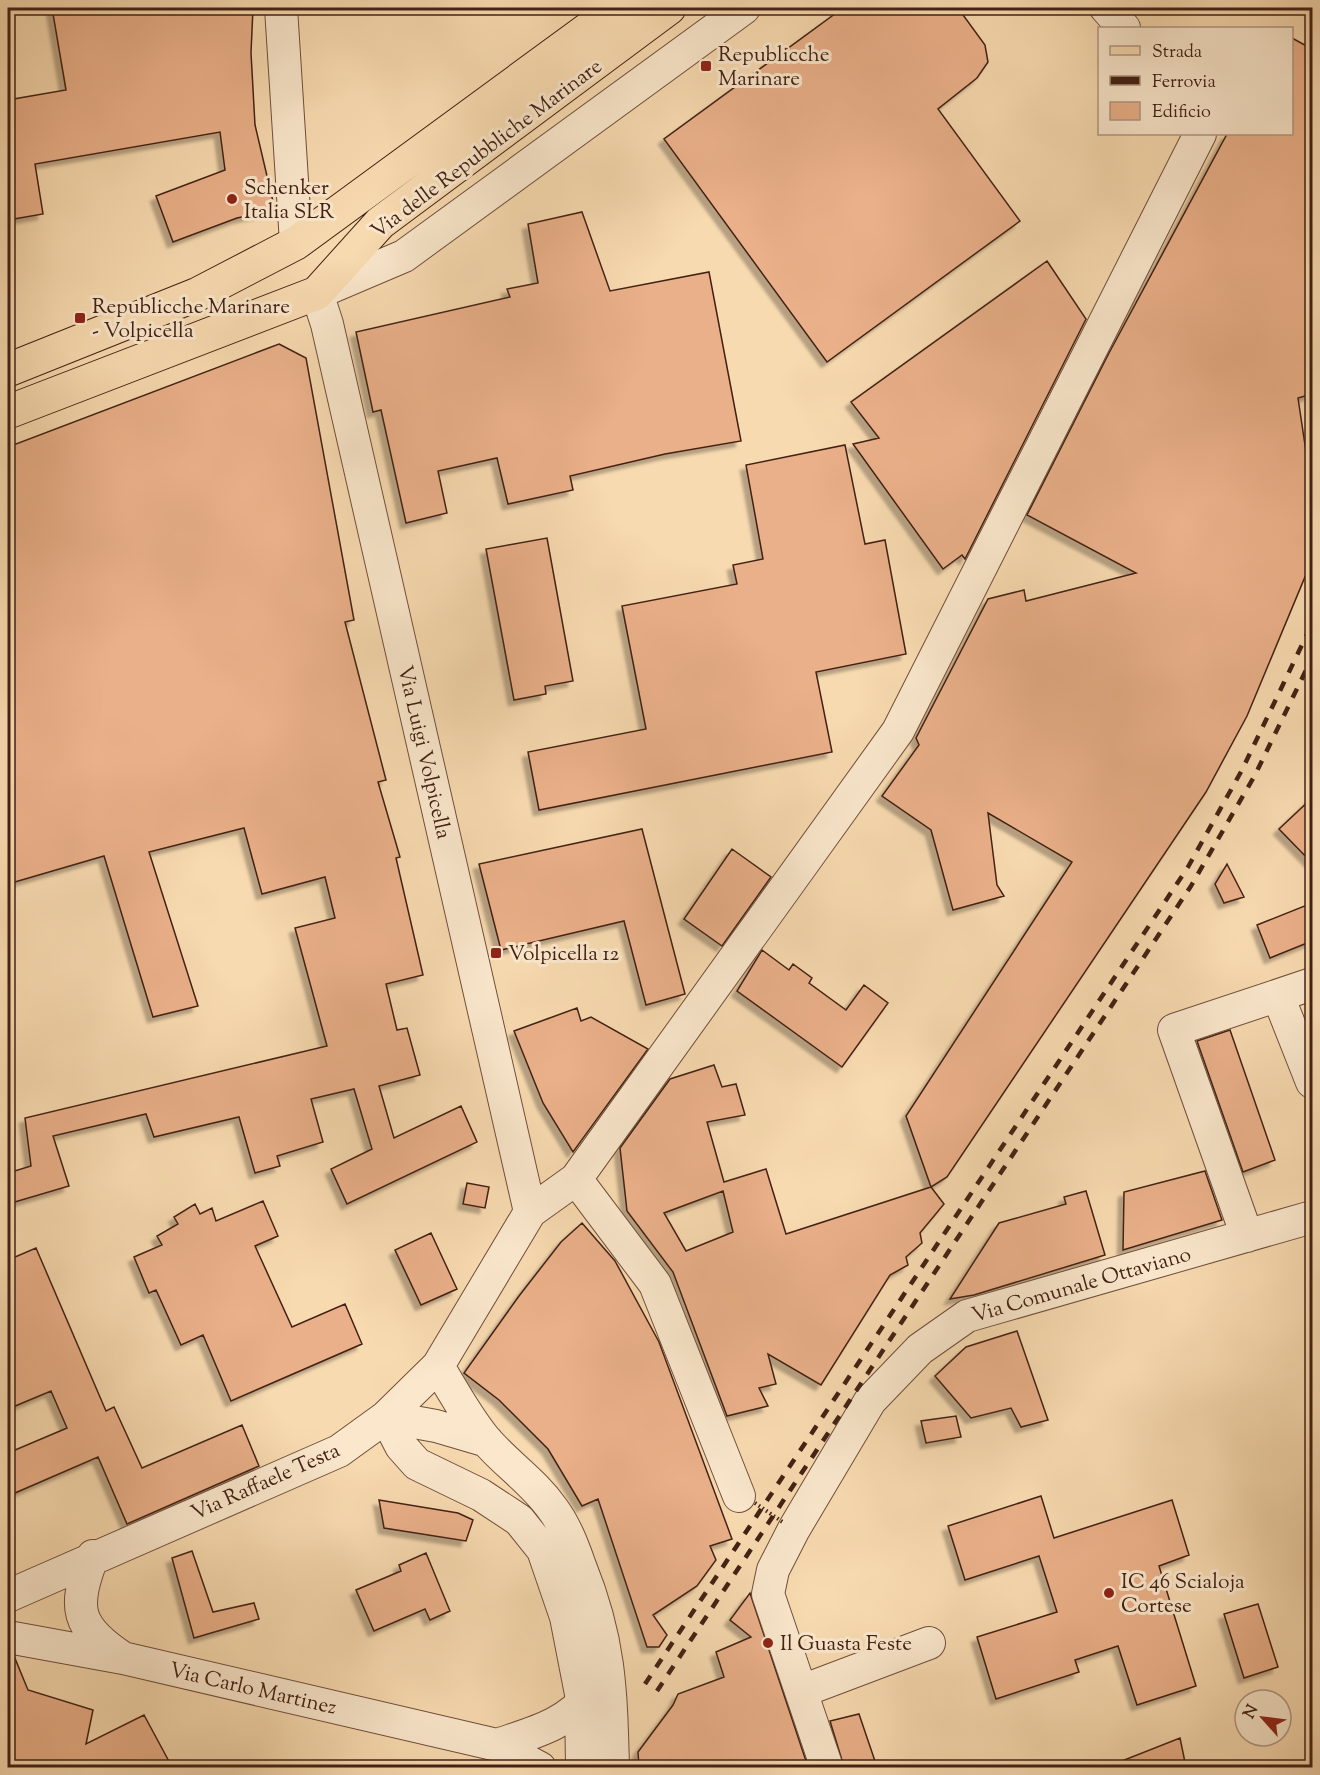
<svg xmlns="http://www.w3.org/2000/svg" width="1320" height="1775" viewBox="0 0 1320 1775" font-family="'Sorts Mill Goudy',serif">
<defs>
<filter id="shadow"><feDropShadow dx="-5.5" dy="5.5" stdDeviation="1.5" flood-color="#0004"/></filter>
</defs>
<rect width="100%" height="100%" fill="#f8dab0"/>
<filter id="stains"><feTurbulence type="fractalNoise" baseFrequency=".00333" numOctaves="4"/><feColorMatrix values="0 0 0 0 .2 0 0 0 0 .09 0 0 0 0 .02 0 0 0 .5 -.17"/></filter>
<radialGradient id="worn" r=".72"><stop offset=".6" stop-color="#630" stop-opacity="0"/><stop offset="1" stop-color="#630" stop-opacity=".3"/></radialGradient>
<!-- building -->
<path fill="#eab089" stroke="#422114" stroke-width="1.5" fill-rule="evenodd" filter="url(#shadow)" d="M52 8H253L251 53 255 125 275 210 237 218 173 242 156 196 225 170 220 132 35 164 43 214 8 220V100L66 90Z
M843 8H958L985 45 988 62 977 78 938 109 1020 221 827 362 664 139Z
M1292 38 1312 49V394L1298 398 1312 492V560L1247 716 1206 792 947 1177 931 1187 906 1116 1072 862 988 813 997 885 1004 896 953 910 931 830 882 796 919 745 916 738 988 599 1024 590 1026 601 1136 573 1027 515 1109 353 1227 134H1292Z
M582 212 610 291 709 272 741 441 665 454 570 476 573 490 508 504 497 458 438 471 447 513 406 523 381 410 373 412 356 332 510 297 507 289 538 283 528 224Z
M1047 261 1086 319 965 559 962 555 943 569 853 444 879 438 851 402Z
M279 344 306 358 354 620 345 622 386 780 378 782 400 857 396 858 423 975 386 984 397 1030 407 1028 420 1075 379 1086 394 1138 461 1106 477 1142 347 1204 331 1169 372 1149 354 1089 311 1099 323 1142 277 1156 280 1166 255 1173 239 1117 154 1137 146 1114 53 1136 69 1186 8 1204V1173L31 1166 25 1118 327 1046 295 928 335 918 325 877 262 894 244 828 149 852 198 1006 153 1017 104 856 8 884V447Z
M845 445 865 544 885 540 906 654 816 672 832 752 539 810 528 752 646 729 622 606 737 584 733 565 763 559 746 465Z
M547 538 573 681 545 686 546 694 514 700 486 549Z
M1312 798V863L1279 829Z
M642 829 685 994 646 1005 624 921 501 950 479 864Z
M732 849 771 877 722 946 684 919Z
M1227 864 1244 897 1224 903 1215 884Z
M1312 903V941L1270 958 1257 925Z
M762 950 789 970 793 964 812 978 809 983 846 1010 864 985 888 1003 842 1067 737 991Z
M577 1008 581 1021 591 1017 648 1049 573 1152 543 1103 514 1031Z
M1230 1030 1275 1160 1243 1172 1197 1041Z
M714 1065 722 1087 736 1084 745 1115 707 1122 724 1182 766 1169 786 1234 931 1187 944 1204 920 1233 922 1243 906 1257 908 1265 890 1275 821 1385 768 1354 776 1384 759 1388 768 1406 727 1416 673 1272 627 1211 620 1148 670 1079ZM723 1191 733 1232 686 1251 664 1213Z
M1205 1171 1222 1220 1123 1250 1124 1192Z
M467 1183 489 1187 485 1208 463 1204Z
M1086 1191 1105 1255 974 1295 950 1299 999 1223 1066 1204 1064 1197Z
M263 1201 278 1236 255 1246 292 1327 345 1304 362 1344 231 1401 203 1335 181 1345 156 1290 149 1293 134 1257 162 1245 157 1236 178 1224 174 1217 195 1204 200 1214 212 1208 216 1221Z
M582 1223 615 1261 659 1342 732 1539 710 1546 716 1560 697 1586 653 1615 667 1635 659 1647H647L598 1499 582 1506 548 1449 499 1400 464 1373 519 1296 561 1242Z
M431 1233 457 1289 421 1305 395 1250Z
M36 1248 106 1411 114 1407 142 1468 242 1425 259 1466 127 1524 98 1457 8 1496V1453L67 1428 51 1391 8 1409V1260Z
M1017 1331 1048 1420 1021 1427 1011 1408 971 1418 935 1376 966 1347Z
M956 1416 961 1437 926 1443 921 1421Z
M1041 1496 1054 1538 1172 1500 1189 1555 1159 1566 1196 1686 1137 1705 1118 1646 1075 1660 1079 1672 996 1699 977 1637 1057 1612 1039 1556 965 1580 948 1526Z
M379 1500 458 1513 473 1520 466 1541 384 1528Z
M192 1551 213 1612 254 1603 259 1619 194 1638 172 1558Z
M426 1553 450 1611 430 1620 425 1609 374 1631 356 1590 401 1571 399 1565Z
M750 1593 808 1767H639L638 1752 673 1705 678 1694 724 1677 716 1652 751 1637 730 1620Z
M1258 1604 1278 1667 1244 1678 1224 1614Z
M8 1655 14 1656 28 1690 93 1710 86 1744 144 1715 172 1767H8Z
M859 1714 877 1767H844L830 1721Z
M1180 1738 1186 1767H1109V1766Z"/>
<g fill="none" stroke-linecap="round" stroke-linejoin="round">
<defs>
<path id="minor" d="M281 8 296 243
M1106 8 1124 28
M1278 996 1312 1082
M576 1179 655 1284 739 1496
M530 1212 327 324 317 293 404 256 744 8
M1247 1236 1174 1030 1312 984
M438 1366C453 1391 467 1417 485 1439 506 1464 533 1481 552 1508 565 1525 573 1546 580 1566 610 1640 611 1689 613 1768
M386 1417 401 1446 417 1464 481 1495 519 1520 543 1550 566 1617 581 1694 582 1768
M386 1417 436 1426 487 1441
M93 1556C72 1608 76 1627 123 1658
M8 1596 339 1451 386 1417 438 1366 530 1212 576 1179 898 731 1200 134
M8 1637 123 1658 497 1745 540 1768
M802 1691 929 1643
M497 1745C535 1732 566 1725 591 1693
M827 1768 768 1594 773 1570 794 1529 870 1401 920 1349 967 1316 1312 1217"/>
<path id="major" d="M8 370 198 294 296 243 617 8
M8 412 317 293 380 223 669 8"/>
</defs>
<!-- minor casing -->
<use href="#minor" stroke="#704f3b" stroke-width="34"/>
<!-- major casing -->
<use href="#major" stroke="#422114" stroke-width="35"/>
<!-- minor -->
<use href="#minor" stroke="#fae7cc" stroke-width="32"/>
<!-- major -->
<use href="#major" stroke="#f8dab0" stroke-width="33"/>
<!-- rail -->
<path stroke="#422114" stroke-width="4.5" stroke-dasharray="10 10" stroke-linecap="butt" d="M645 1684 1188 867 1242 770 1312 624
M657 1691 1191 886 1255 775 1312 658"/>
<!-- path-bridge -->
<path stroke="#422114" stroke-width="4" stroke-dasharray="1.5 3" stroke-linecap="butt" d="M755 1503 784 1523"/>
</g>
<!-- markers -->
<g fill="#8f2418" stroke="#fae7cc" stroke-width="2">
<rect x="700" y="60" width="12" height="12" rx="3"/>
<circle cx="232" cy="199" r="6"/>
<rect x="74" y="312" width="12" height="12" rx="3"/>
<rect x="490" y="947" width="12" height="12" rx="3"/>
<circle cx="1109" cy="1593" r="6"/>
<circle cx="768" cy="1643" r="6"/>
</g>
<g text-anchor="middle" stroke-width="6" stroke-linejoin="round" paint-order="stroke">
<!-- poi labels -->
<g font-size="21" fill="#422114" stroke="#fae7cc" text-anchor="start">
<text x="718" y="61">Republicche<tspan x="718" dy="24">Marinare</tspan></text>
<text x="244" y="194">Schenker<tspan x="244" dy="24">Italia SLR</tspan></text>
<text x="92" y="313">Republicche Marinare<tspan x="92" dy="24">- Volpicella</tspan></text>
<text x="508" y="960">Volpicella 12</text>
<text x="1121" y="1588">IC 46 Scialoja<tspan x="1121" dy="24">Cortese</tspan></text>
<text x="780" y="1650">Il Guasta Feste</text>
</g>
<!-- street labels -->
<g font-size="21" fill="#422114" stroke="#fae7cc">
<text transform="translate(486 148) rotate(-37)" y="7">Via delle Repubbliche Marinare</text>
<text transform="translate(425 752) rotate(77)" y="7">Via Luigi Volpicella</text>
<text transform="translate(1081 1284) rotate(-16)" y="7">Via Comunale Ottaviano</text>
<text transform="translate(265 1481) rotate(-24)" y="7">Via Raffaele Testa</text>
<text transform="translate(253 1688) rotate(13)" y="7">Via Carlo Martinez</text>
</g>
</g>
<!-- margin -->
<rect width="1320" height="1775" fill="none" stroke="#f8dab0" stroke-width="30"/>
<rect x="9" y="9" width="1302" height="1757" fill="none" stroke="#422114" stroke-width="3"/>
<rect x="15" y="15" width="1290" height="1745" fill="none" stroke="#422114" stroke-width="1.5"/>
<!-- legend -->
<rect x="1098" y="27" width="195" height="108" fill="#fae7cc" stroke="#b09882" stroke-width="1.5"/>
<rect x="1110" y="46" width="30" height="9" fill="#f8dab0" stroke="#b09882" stroke-width="1.5"/>
<text x="1152" y="57" font-size="18" fill="#422114">Strada</text>
<rect x="1110" y="76" width="30" height="9" fill="#422114" stroke="#b09882" stroke-width="1.5"/>
<text x="1152" y="87" font-size="18" fill="#422114">Ferrovia</text>
<rect x="1110" y="102" width="30" height="18" fill="#eab089" stroke="#b09882" stroke-width="1.5"/>
<text x="1152" y="117" font-size="18" fill="#422114">Edificio</text>
<!-- north arrow -->
<g transform="translate(1263 1718) rotate(298)"><circle r="28" fill="#fae7cc" stroke="#b09882" stroke-width="1.5"/>
<path d="M0-4.5L10 22L0 15L-10 22Z" fill="#8f2418"/>
<text y="-9" font-size="16" font-weight="bold" text-anchor="middle" fill="#422114">N</text>
</g>
<rect width="100%" height="100%" filter="url(#stains)"/>
<rect width="100%" height="100%" fill="url(#worn)"/>
</svg>
